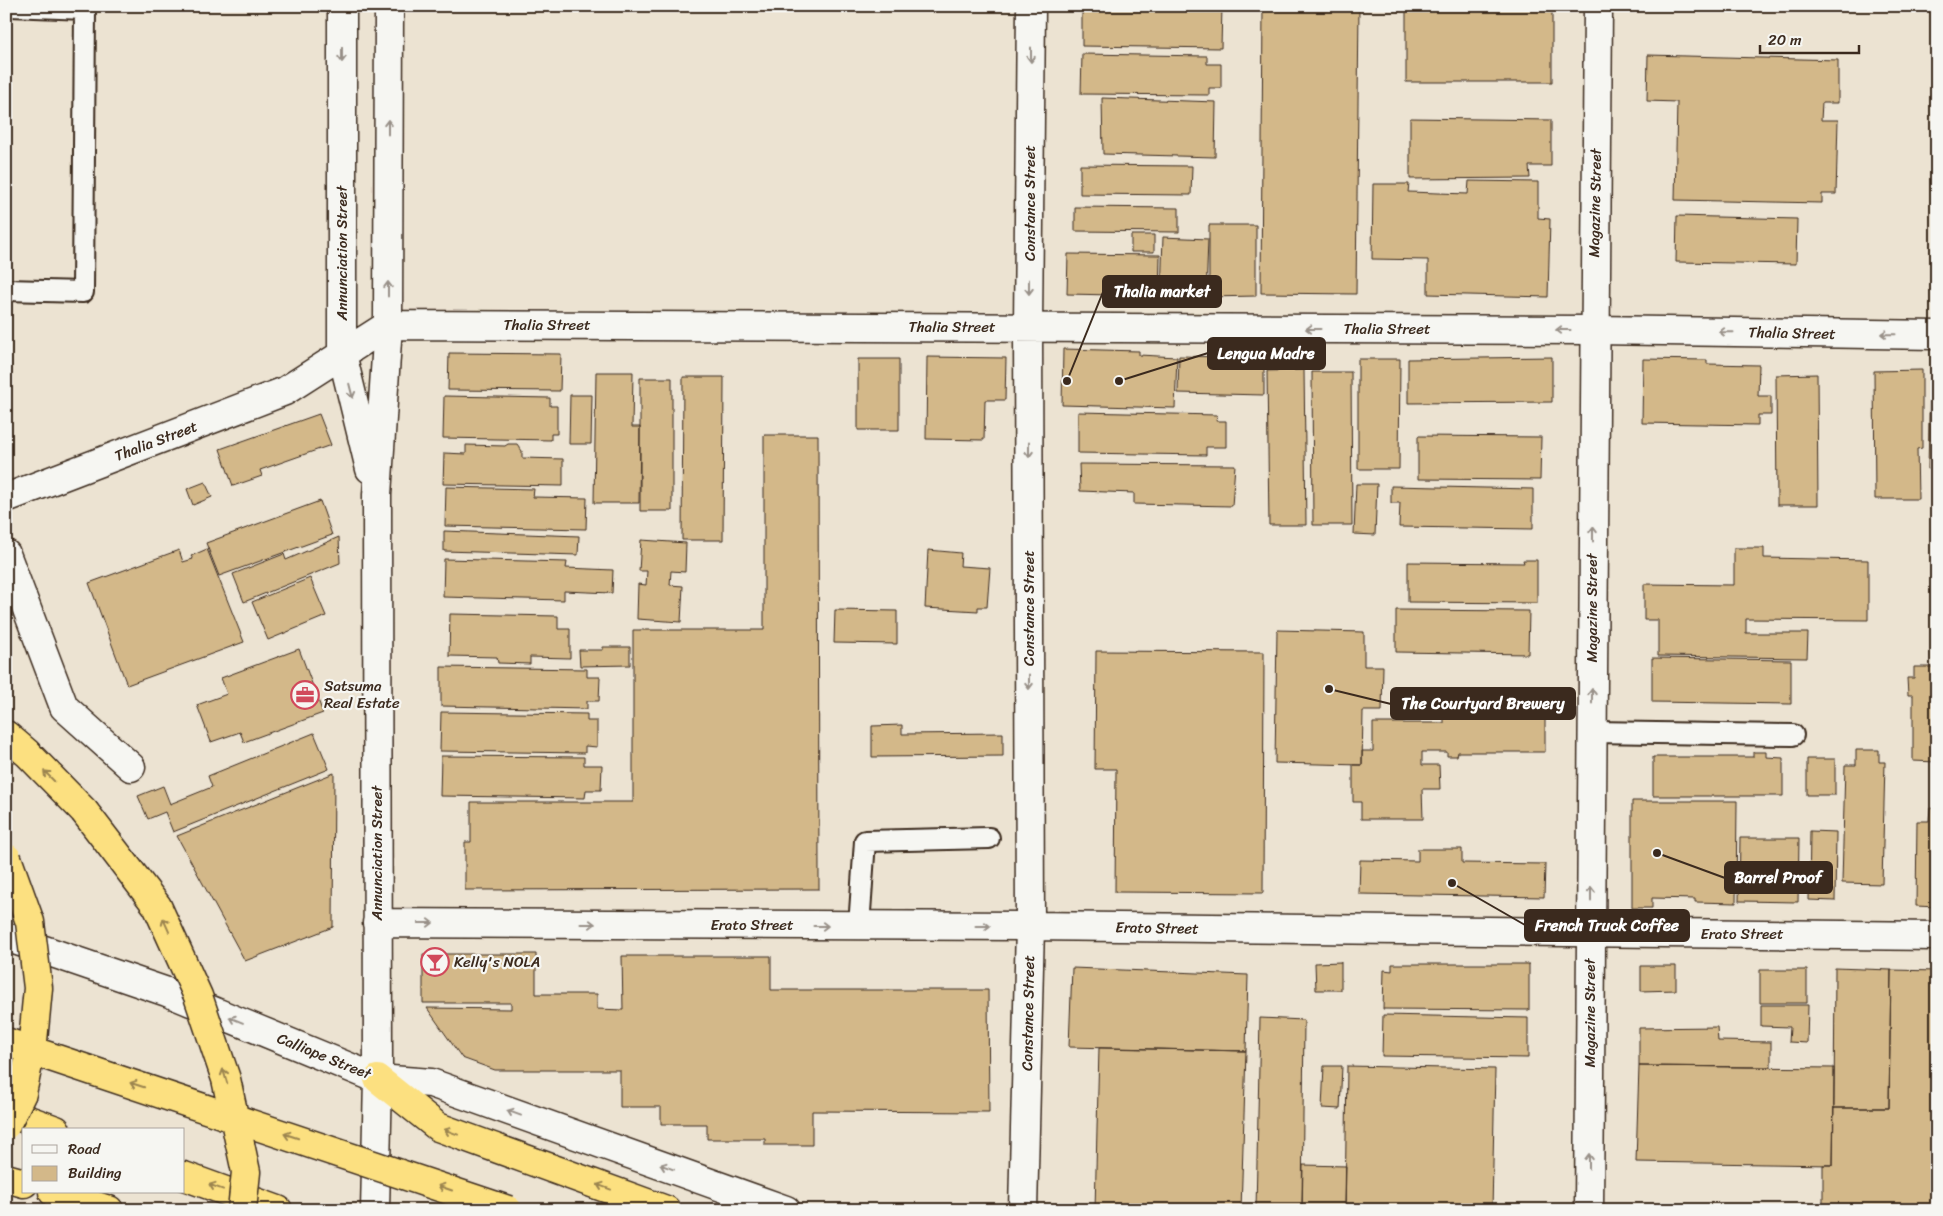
<svg xmlns="http://www.w3.org/2000/svg" width="1943" height="1216" viewBox="0 0 1943 1216" font-family="Sriracha,sans-serif">
<rect width="100%" height="100%" fill="#ece3d2"/>
<filter id="ink" filterUnits="userSpaceOnUse"><feTurbulence type="fractalNoise" baseFrequency=".02" numOctaves="2"/><feDisplacementMap in="SourceGraphic" scale="10" xChannelSelector="R" yChannelSelector="G"/><feConvolveMatrix kernelMatrix="1 2 1 2 8 2 1 2 1" color-interpolation-filters="sRGB"/></filter>
<g filter="url(#ink)">
<!-- building -->
<path fill="#d3b889" stroke="#3b2a1e" d="M1082 6H1222L1221 48 1082 46Z
M1263 6H1359L1356 294 1261 293Z
M1406 6H1552V82H1406Z
M1082 54 1207 56V64H1221V88H1209V95L1081 94Z
M1648 55 1838 60V103H1822L1821 120H1838L1836 194H1822V203L1675 200 1677 102 1647 101Z
M1102 98 1216 102 1215 157 1103 154Z
M1410 118 1551 120V166H1529L1530 178 1410 179Z
M1080 165 1192 166 1191 195 1080 194Z
M1469 181 1538 182V218L1550 219 1548 297 1428 294V260L1372 259 1373 184H1409L1408 192 1468 194Z
M1075 207 1179 208V232L1075 231Z
M1677 216 1797 219 1796 264 1676 262Z
M1209 225H1256V296L1209 297Z
M1131 235H1154V252H1131Z
M1163 237 1208 239 1206 296 1161 295Z
M1068 254 1160 255 1159 296 1067 294Z
M1063 349 1139 351V355L1177 357 1175 408 1062 405Z
M449 353 561 354 560 391 448 390Z
M1179 356 1264 358V395L1178 393Z
M927 357 1006 358 1005 400H985L984 440 926 439Z
M1552 357V402L1408 403V359Z
M858 359H899V430H858Z
M1358 359H1400L1399 469H1358Z
M1643 359 1707 360V364L1759 365 1758 396H1771V415H1758V425L1642 423Z
M1304 370 1306 525H1269L1267 371Z
M1922 370V448L1917 449 1918 499H1875L1874 371Z
M596 372H633L632 427H640L639 503H594Z
M1312 372H1351L1352 525H1313Z
M1817 374 1818 505H1777L1776 375Z
M1930 376H1937V469H1928Z
M683 377H724L723 540H682Z
M640 378H672V511H640Z
M570 395H592L591 444H569Z
M444 396 550 398V406H557V434H551V440L443 438Z
M1078 412 1217 415 1216 421H1226V447H1206V455L1078 453Z
M319 414 331 445 260 470 262 476 233 486 220 449Z
M764 435H818L819 889 465 890V842H471V802H633V630H764Z
M1418 436 1541 437 1540 480 1418 479Z
M508 444H517L522 451V458L563 459V486L443 484 444 453 466 454V445L505 446Z
M1079 464 1235 465 1232 506 1134 504V493L1080 491Z
M205 482 212 497 193 505 187 489Z
M1356 484H1377L1375 535 1354 534Z
M1391 486 1533 489V529L1399 527 1400 503H1391Z
M446 487 534 489 533 497 587 498 586 529 445 526Z
M320 501 332 535 219 576 206 543Z
M444 531 579 536 578 555 444 551Z
M339 537 340 563 244 602 233 574 284 554 286 560Z
M641 540 686 543 685 572 671 571 670 585 683 586 681 622 637 619 638 584 646 585 647 571H639Z
M1734 548H1764V558L1868 560V620L1746 619V633H1808L1807 658 1658 656V620H1644V584L1734 585Z
M207 549 244 642 127 685 89 583 179 550 183 562 193 559 191 556Z
M928 550 961 553 960 566 990 568 987 607H978V611L925 608Z
M444 559 567 562 566 568 613 570 612 593 564 591V600L443 597Z
M1523 560H1537V603L1408 602V562L1524 563Z
M310 578 326 616 268 640 252 602Z
M835 610 897 611V644L834 643Z
M1396 610 1529 611 1528 654 1396 652Z
M450 614 558 616V629H570V658L530 657V664L498 663 497 657 449 656Z
M1277 630 1364 632V666H1383L1382 711H1363L1362 765 1275 763Z
M603 647H630V665L580 666 579 650H603Z
M299 649 323 713 244 742 240 732 211 742 197 705 227 694 221 678Z
M1096 651 1264 652 1263 893 1115 892 1116 769H1095Z
M1652 658 1791 660V704L1652 702Z
M441 667 587 669V677H600L599 701H587V709L441 706Z
M1914 667H1937V762L1913 761V695H1908L1907 678H1914Z
M441 712 587 714V721H597V747L585 746V753L440 751Z
M1444 713H1545V752H1458L1457 756H1447V752H1422V765H1439L1440 789H1422L1423 819H1361V802H1353V765H1362V751H1373V723H1444Z
M902 725V734L1003 733V756L872 757V726Z
M314 733 329 769 173 832 165 812 148 819 138 796 163 786 170 804 212 787 208 776Z
M1856 750H1879V762H1885L1882 884 1842 883 1845 765H1856Z
M1753 752H1766V757L1783 758V796H1653V757H1753Z
M441 756 584 757V765H602L601 790H586L585 798 440 796Z
M1807 759H1835V795H1807Z
M334 773 333 927 245 961 177 836Z
M1632 801H1737L1736 903 1695 902V899L1652 898V908H1632Z
M1930 808 1937 809V907L1916 906 1917 821H1929Z
M1810 831 1836 832 1835 901 1809 900Z
M1740 838H1799L1798 902 1739 901Z
M1418 849H1462V863L1545 864 1544 897 1359 894 1360 860 1418 861Z
M423 954H536V994H597V1009L623 1010 622 956H771V990H988L989 1112 812 1111V1145H765V1139H707V1124H661V1107H620V1070H495L462 1058 427 1008 511 1009V1003H423Z
M1341 962V990H1316L1315 963Z
M1392 964H1529V1010L1383 1009 1384 970 1392 971Z
M1641 966H1676V990L1641 991Z
M1072 968 1248 975 1246 1051 1069 1047Z
M1835 968 1891 970 1889 1108H1834Z
M1760 970H1807V1003H1760Z
M1891 970 1937 971V1210H1823V1165H1833L1834 1108H1889Z
M1761 1005H1808L1807 1043 1789 1042 1790 1027 1761 1026Z
M1383 1015 1528 1018V1058L1382 1056Z
M1260 1018 1304 1020 1302 1210H1256Z
M1717 1027 1718 1041 1771 1042V1067L1639 1066V1028Z
M1099 1048 1246 1051 1241 1210H1095Z
M1324 1066H1342L1340 1109 1322 1108Z
M1347 1066 1495 1069 1492 1210H1345Z
M1639 1066 1834 1068 1833 1165 1636 1162Z
M1303 1165 1346 1166 1345 1210H1302Z"/>
<g fill="none" stroke-linecap="round" stroke-linejoin="round">
<defs>
<path id="service" d="M6 290 83 292 85 9 10 6
M1592 732 1793 735
M859 926 865 841 989 838"/>
<path id="minor" d="M342 6V354L370 469
M6 498 285 391 388 325 1594 330 1937 335
M6 554 64 707 131 767
M377 923 1030 926 1937 936
M375 1210 378 1079 377 495 388 325 389 6
M1023 1210 1030 926 1028 327 1031 6"/>
<path id="tertiary" d="M6 937 167 992 378 1079 431 1083 786 1210
M1589 1210 1598 6"/>
<path id="motorway" d="M6 735 27 753 84 811
M378 1079 438 1127 666 1210
M6 1112 56 1130
M184 1176 278 1210
M6 1178 24 1183
M53 1192 109 1210"/>
</defs>
<!-- service casing -->
<use href="#service" stroke="#3b2a1e" stroke-width="24"/>
<!-- minor casing -->
<use href="#minor" stroke="#3b2a1e" stroke-width="31"/>
<!-- tertiary casing -->
<use href="#tertiary" stroke="#3b2a1e" stroke-width="31"/>
<!-- motorway casing -->
<use href="#motorway" stroke="#3b2a1e" stroke-width="31"/>
<!-- service -->
<use href="#service" stroke="#f6f6f2" stroke-width="20"/>
<!-- minor -->
<use href="#minor" stroke="#f6f6f2" stroke-width="28"/>
<!-- tertiary -->
<use href="#tertiary" stroke="#f6f6f2" stroke-width="28"/>
<!-- motorway -->
<use href="#motorway" stroke="#fce080" stroke-width="28"/>
<defs>
<path id="motorway-bridge" d="M84 811 157 906 198 996 226 1079 246 1172 242 1210
M6 1042 508 1210
M6 1125 22 1093 33 1041 38 988 30 922 7 858"/>
</defs>
<!-- motorway-bridge casing -->
<use href="#motorway-bridge" stroke="#3b2a1e" stroke-width="31" stroke-linecap="butt"/>
<!-- motorway-bridge -->
<use href="#motorway-bridge" stroke="#fce080" stroke-width="28"/>
</g>
<!-- one-way arrows -->
<defs><path id="oneway-shaft" d="M-6 0H5M1.5-3L5.5 0L1.5 3" fill="none" stroke-width="1.6" stroke-linecap="round" stroke-linejoin="round" transform="scale(1.25)"/></defs>
<g stroke="#989088">
<use href="#oneway-shaft" transform="translate(342 55) rotate(90)"/>
<use href="#oneway-shaft" transform="translate(1031 55) rotate(90)"/>
<use href="#oneway-shaft" transform="translate(388 127) rotate(-90)"/>
<use href="#oneway-shaft" transform="translate(1029 287) rotate(90)"/>
<use href="#oneway-shaft" transform="translate(388 289) rotate(-90)"/>
<use href="#oneway-shaft" transform="translate(1313 329) rotate(-180)"/>
<use href="#oneway-shaft" transform="translate(1563 330) rotate(-180)"/>
<use href="#oneway-shaft" transform="translate(1726 332) rotate(-179)"/>
<use href="#oneway-shaft" transform="translate(1888 334) rotate(-179)"/>
<use href="#oneway-shaft" transform="translate(351 391) rotate(76)"/>
<use href="#oneway-shaft" transform="translate(1029 450) rotate(90)"/>
<use href="#oneway-shaft" transform="translate(1593 534) rotate(-90)"/>
<use href="#oneway-shaft" transform="translate(1029 682) rotate(90)"/>
<use href="#oneway-shaft" transform="translate(1592 696) rotate(-90)"/>
<use href="#oneway-shaft" transform="translate(1591 894) rotate(-90)"/>
<use href="#oneway-shaft" transform="translate(426 923)"/>
<use href="#oneway-shaft" transform="translate(588 924)"/>
<use href="#oneway-shaft" transform="translate(821 926)"/>
<use href="#oneway-shaft" transform="translate(983 926)"/>
<use href="#oneway-shaft" transform="translate(236 1020) rotate(-158)"/>
<use href="#oneway-shaft" transform="translate(514 1113) rotate(-160)"/>
<use href="#oneway-shaft" transform="translate(1589 1161) rotate(-90)"/>
<use href="#oneway-shaft" transform="translate(667 1167) rotate(-160)"/>
</g>
<g stroke="#9c854f">
<use href="#oneway-shaft" transform="translate(49 776) rotate(-135)"/>
<use href="#oneway-shaft" transform="translate(166 925) rotate(-114)"/>
<use href="#oneway-shaft" transform="translate(225 1076) rotate(-107)"/>
<use href="#oneway-shaft" transform="translate(137 1085) rotate(-162)"/>
<use href="#oneway-shaft" transform="translate(451 1132) rotate(-160)"/>
<use href="#oneway-shaft" transform="translate(291 1136) rotate(-162)"/>
<use href="#oneway-shaft" transform="translate(216 1187) rotate(-160)"/>
<use href="#oneway-shaft" transform="translate(604 1187) rotate(-160)"/>
<use href="#oneway-shaft" transform="translate(445 1188) rotate(-161)"/>
</g>
</g>
<!-- icons -->
<defs>
<symbol id="office-ring" viewBox="-11 -11 22 22"><circle r="9.5" fill="#f6f6f2" stroke="#d1495b" stroke-width="1.5"/><path d="M-6-3h4V-5.5h4V-3h4V5H-6ZM-1-4.5V-3h2v-1.5ZM-6 0V1H6V0Z" fill="#d1495b"/></symbol>
<symbol id="bar-ring" viewBox="-11 -11 22 22"><circle r="9.5" fill="#f6f6f2" stroke="#d1495b" stroke-width="1.5"/><path d="M-6-5H6L.8 .8V4.5H3.5V6h-7V4.5H-.8V.8Z" fill="#d1495b"/></symbol>
</defs>
<g fill-rule="evenodd">
<use href="#office-ring" x="289" y="679" width="32" height="32"/>
<use href="#bar-ring" x="419" y="946" width="32" height="32"/>
</g>
<g text-anchor="middle" stroke-width="4.5" stroke-linejoin="round" paint-order="stroke">
<!-- street labels -->
<g font-size="15" fill="#3b2a1e" stroke="#f6f6f2">
<text transform="translate(1030 203) rotate(-90)" y="5">Constance Street</text>
<text transform="translate(1595 203) rotate(-89)" y="5">Magazine Street</text>
<text transform="translate(342 253) rotate(-90)" y="5">Annunciation Street</text>
<text x="547" y="330">Thalia Street</text>
<text x="952" y="332">Thalia Street</text>
<text x="1387" y="334">Thalia Street</text>
<text transform="translate(1792 333) rotate(1)" y="5">Thalia Street</text>
<text transform="translate(156 441) rotate(-21)" y="5">Thalia Street</text>
<text transform="translate(1029 608) rotate(-90)" y="5">Constance Street</text>
<text transform="translate(1592 608) rotate(-90)" y="5">Magazine Street</text>
<text transform="translate(377 853) rotate(-90)" y="5">Annunciation Street</text>
<text x="752" y="930">Erato Street</text>
<text transform="translate(1157 928) rotate(1)" y="5">Erato Street</text>
<text x="1742" y="939">Erato Street</text>
<text transform="translate(1028 1013) rotate(-89)" y="5">Constance Street</text>
<text transform="translate(1590 1013) rotate(-90)" y="5">Magazine Street</text>
<text transform="translate(324 1056) rotate(22)" y="5">Calliope Street</text>
</g>
<!-- poi labels -->
<g font-size="15" fill="#3b2a1e" stroke="#f6f6f2" text-anchor="start">
<text x="324" y="691">Satsuma<tspan x="324" dy="17">Real Estate</tspan></text>
<text x="454" y="967">Kelly's NOLA</text>
</g>
</g>
<!-- callouts -->
<path fill="none" stroke="#3b2a1e" stroke-width="2" d="M1067 381L1103 292M1119 381L1208 353M1329 689L1391 704M1657 853L1725 878M1452 883L1525 925"/>
<g fill="#3b2a1e" stroke="#f6f6f2" stroke-width="2">
<circle cx="1067" cy="381" r="5"/>
<circle cx="1119" cy="381" r="5"/>
<circle cx="1329" cy="689" r="5"/>
<circle cx="1657" cy="853" r="5"/>
<circle cx="1452" cy="883" r="5"/>
</g>
<g fill="#3b2a1e" stroke="#3b2a1e" stroke-width="2">
<rect x="1103" y="276" width="118" height="31" rx="5"/>
<rect x="1208" y="338" width="117" height="31" rx="5"/>
<rect x="1391" y="688" width="184" height="31" rx="5"/>
<rect x="1725" y="862" width="107" height="31" rx="5"/>
<rect x="1525" y="910" width="164" height="31" rx="5"/>
</g>
<g font-size="16" text-anchor="middle" font-weight="bold" fill="#fff">
<text x="1162" y="297">Thalia market</text>
<text x="1266" y="359">Lengua Madre</text>
<text x="1483" y="709">The Courtyard Brewery</text>
<text x="1778" y="883">Barrel Proof</text>
<text x="1607" y="931">French Truck Coffee</text>
</g>
<!-- margin -->
<rect width="1943" height="1216" fill="none" stroke="#f6f6f2" stroke-width="25"/>
<rect x="12" y="12" width="1918" height="1191" fill="none" stroke="#3b2a1e" stroke-width="2" filter="url(#ink)"/>
<!-- legend -->
<rect x="22" y="1128" width="162" height="65" fill="#f6f6f2" stroke="#aba49d"/>
<rect x="32" y="1145" width="25" height="8" fill="#f6f6f2" stroke="#aba49d"/>
<text x="68" y="1154" font-size="15" fill="#3b2a1e">Road</text>
<rect x="32" y="1166" width="25" height="15" fill="#d3b889" stroke="#aba49d"/>
<text x="68" y="1178" font-size="15" fill="#3b2a1e">Building</text>
<!-- scale -->
<path d="M1760 45v8h99v-8" fill="none" stroke="#3b2a1e" stroke-width="2.5"/>
<text x="1768" y="45" font-size="15" fill="#3b2a1e" stroke="#f6f6f2" stroke-width="4" paint-order="stroke">20 m</text>
</svg>
